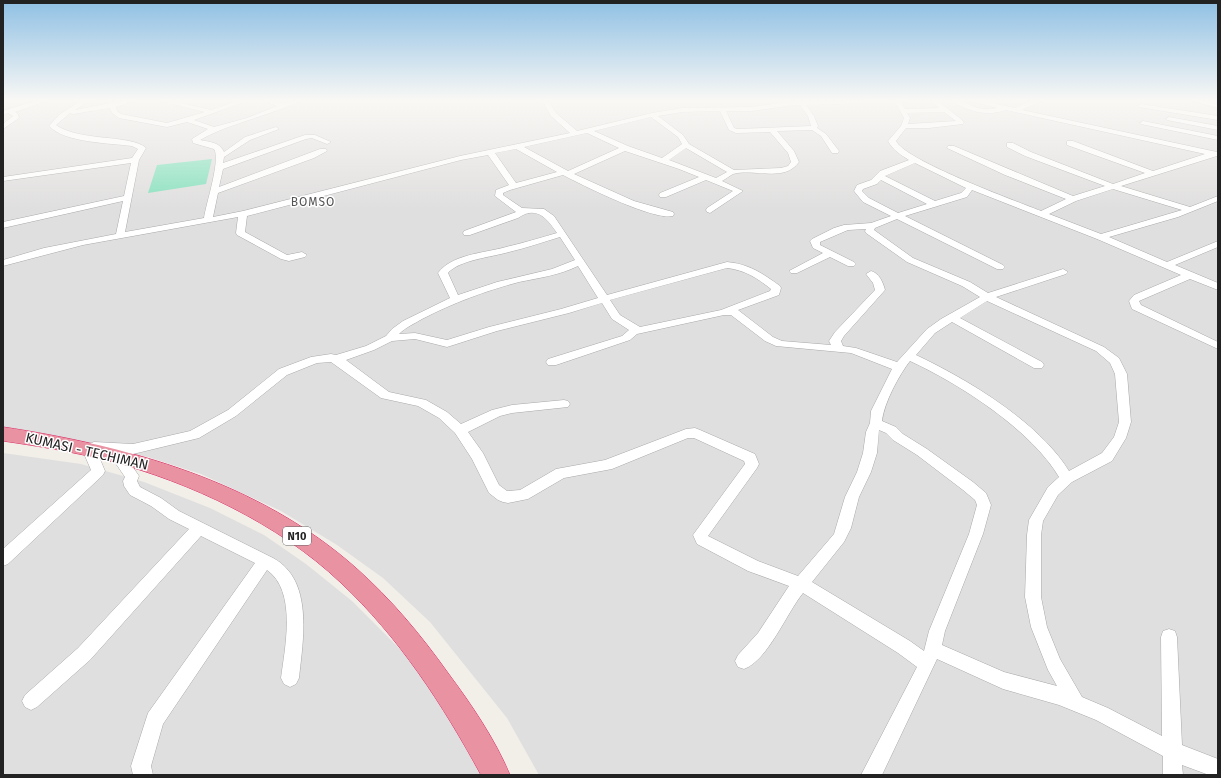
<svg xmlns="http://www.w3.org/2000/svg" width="1221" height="778" viewBox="0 0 1221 778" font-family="'Fira Sans',sans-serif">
<rect width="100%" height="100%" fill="#f2efe9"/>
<!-- residential -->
<path fill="#e0dfdf" d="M3 100H1218V775H539L507 718 430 622 383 578 337 545 281 511 201 474 148 457 77 442 3 432Z
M3 453 81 464 144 482 210 508 264 535 306 564 352 601 399 648 433 686 495 775H3Z"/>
<!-- pitch -->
<path fill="#88e0be" d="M212 159 206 184 148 193 157 165Z"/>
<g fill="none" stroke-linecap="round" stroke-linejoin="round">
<defs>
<path id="minor" d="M38 100H49L15 112 18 114 19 118 3 129V124L13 116 8 113 3 115V111Z
M82 100H90L75 110 125 100H137L116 107 117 111 121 114 167 123 205 112 156 100H169L211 110 240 100H250L194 120 214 127 247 118 277 106 262 100C269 100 275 102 282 103 285 103 295 100 301 100 294 105 286 107 278 110 252 120 224 126 200 140 209 142 220 142 224 152L245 137 276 127 279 129 250 140 224 157 223 163 305 135H315L331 142 327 144 312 138 306 139 223 169 219 187 320 149H326L327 151 314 158 218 193 213 217 243 211 460 156 570 133 551 116 542 100H548L556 113 577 131 652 113 682 108 752 107 794 101 910 100 901 102 905 109 939 108 930 100H937L962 120 964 123 963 124 929 128H906L896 141C906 161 1016 201 1041 211L1066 199 1005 175 947 148 948 146H954L1073 196 1105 186 1025 156 1007 147V143H1013L1031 152 1113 184 1145 173 1067 145V141H1073L1153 171 1205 154 1006 110C985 117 970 111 952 102L951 100C970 100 974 113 997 108L966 100H979L1015 108 1033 100H1043L1022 110 1217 152V156L1121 186 1190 207 1218 196V201L1178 217 1109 237 1167 262 1218 241V247L1175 265 1218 283V290L1190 279 1139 301 1141 305 1218 342V349L1132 309 1129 301 1134 295 1181 275 1097 239 972 190 967 197 905 216 1003 265 1005 267 1003 269H997L897 219 875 228 874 230 913 258 970 282 988 293 1060 270 1063 269 1068 272 1066 274 996 297 1104 347 1119 358 1127 374 1131 422 1126 438 1112 461 1072 482 1058 495 1043 521 1041 535V597L1047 627 1060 659 1082 697 1108 708 1162 736 1161 637 1163 631 1169 629 1175 631 1177 637 1182 745 1218 759V775H1209L1182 765 1183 775H1163V756L1096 720 1059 705 1003 689 937 659 882 775H861L917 667 898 653 803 593C786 614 768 660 744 669L738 667 735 661 738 655 758 633 789 586 748 571 697 544 693 535 745 464 744 461 694 438H688L612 469 564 478 528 499 508 503 503 502 498 500 489 493 472 459 455 433 439 418 418 406 381 398 331 362 317 363 287 375 236 416 199 438 133 454 123 453 139 476 137 481 140 487 161 498 179 511 273 558C314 580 303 640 299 678L296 684 290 687 284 684 281 678C285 647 297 591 267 570L163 724 151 766 153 775H133L131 766 148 713 255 563 201 536 90 660 37 707 31 710 25 707 22 701 25 695 78 648 189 529 169 519 151 506 130 495 124 486 123 481 125 477 110 455 112 453 97 452 105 471 103 475 8 564 3 566V549L91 470 82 449 84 446 94 442 133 444 190 431 228 410 279 369 311 357 331 354 336 355 366 346 386 336 392 329 403 321 450 298 438 273C452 254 485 253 506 247 523 243 540 238 557 233 547 218 536 205 518 218L470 235H464L463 233 464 231 516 212 495 196 496 190 509 185 488 155 461 160 247 216 245 232 287 255 302 252 307 255 305 257 289 261 281 259 237 235 236 233 238 217 83 245 3 266V260L44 248 116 234 123 201 3 228V222L124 196 131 163 3 181V177L132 158 138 149 132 146C110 143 65 143 49 126L60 114ZM895 102 904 118 901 126 888 141C893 150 901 155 909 160L880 171 871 180 857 185 854 191 863 202 891 216 871 223 844 225 834 228 812 239 810 241 813 248 823 253 789 271 791 273H797L830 257 848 266H854L856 264 854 262 820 245V242L848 230 866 229 865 231 866 233 907 262 962 286 980 297 941 319 927 329 897 362 856 348 843 346 841 341 844 336 885 290C883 282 879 273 871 271L866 274 873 283 875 290 835 332 829 341 831 345 782 341 773 337 738 310 779 295 781 288 780 286C762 273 749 264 727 262L607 295 554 216 544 209 522 208 503 195V193L510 190 563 175C582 185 654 221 673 216L674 214 673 212 634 201 574 174 625 151 679 169 699 177 660 193 659 195 660 197H666L706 180 733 191 707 208 706 210 707 212 710 213 743 191 722 181C726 179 729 176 733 174 754 168 784 183 799 162L794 151 777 131 812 130 821 136 832 153H838L839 151 826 134 817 128 818 126 814 116 806 105ZM794 105H800L808 116 811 126 737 129 734 128 726 111H752ZM110 108 112 113 119 118 167 127 187 122 208 129 192 139 193 143 214 149C221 159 206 204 204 218L125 232 139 160 146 148C131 134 80 142 56 125L70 113 73 114ZM720 111 729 130 736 133 770 132 788 153 791 162 788 166 781 168 734 170 689 144 683 135 658 116 682 112ZM944 112 956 121 908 124 910 118 907 113ZM651 117 678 137 682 144 662 158 628 146 594 131ZM587 133 619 148 568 171 524 147ZM686 148 727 172 716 178 669 160ZM516 149 557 172 516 183 495 153ZM915 163 966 188 961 193 935 201 885 176ZM881 180 927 204 898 213 869 198 862 191 863 189 877 184ZM1113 189 1182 210 1101 234 1049 214 1076 201ZM560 237 575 260 552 269 497 282 458 295 448 273C459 260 492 257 509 252 526 248 543 242 560 237ZM578 266 598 298 561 309 489 327 447 340 415 333 399 334C406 327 414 324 422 319 453 303 485 291 519 282 539 278 560 275 578 266ZM727 268C745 270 757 278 771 289L770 291 721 310 640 327 620 315 610 300ZM987 301 1096 351 1110 363 1115 374 1119 422 1114 437 1102 453 1069 471C1039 422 967 379 916 355L935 333 952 322 1034 368H1042L1044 365 1042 362 960 318ZM602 303 612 319 629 330 622 336 548 359 546 362 548 365H556L630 340 637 334 724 315H731L765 341 776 346 851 353 892 369 871 411 870 423 866 432 863 453 857 472 845 497 834 534 798 576 758 561 708 536 757 468 759 464 755 454 700 430 695 428 686 429 605 460 556 469 520 490 507 491 499 485 483 453 468 432 500 416 512 413 568 407 570 404 568 401 564 400 512 405 492 410 461 424 447 412 426 400 389 392 346 360 374 350 392 341 415 339 447 347 497 331 569 313ZM910 361C960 384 1031 430 1059 477L1048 487 1029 520 1027 535 1025 597 1031 627 1048 670 1057 686 1004 672 942 645 945 631 983 534 991 505 986 493 973 482 927 449 903 434 896 427 882 421C884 403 899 375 910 361ZM879 430 886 433 893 440 917 455 963 490 975 500 977 505 969 534 929 631 924 651 910 641 812 582 844 542 851 528 859 497 871 472 877 453Z
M1189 100H1202L1218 104V108Z
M1141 104 1218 116V120L1139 107 1138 106Z
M1169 117 1218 126V130L1167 120 1166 119Z
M1143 121 1218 136V140L1141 124 1140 123Z"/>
<path id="highway" d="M3 427C129 446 259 482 356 568 391 599 421 635 448 673 471 704 495 739 510 775H481C443 705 399 637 340 582 279 524 190 482 109 461 74 452 38 446 3 441Z"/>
</defs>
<!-- minor casing -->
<use href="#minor" stroke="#a9a9a9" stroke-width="1"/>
<!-- highway casing -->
<use href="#highway" stroke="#dc2a67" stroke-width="1"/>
<!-- minor -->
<use href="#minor" fill="#fff" fill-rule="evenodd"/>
<!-- highway -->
<use href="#highway" fill="#e892a2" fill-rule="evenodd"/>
</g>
<!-- sky -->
<linearGradient id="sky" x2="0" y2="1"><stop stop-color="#8fc0e4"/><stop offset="0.48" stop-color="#f9f8f5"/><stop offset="1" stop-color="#f9f8f5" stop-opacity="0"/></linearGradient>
<rect width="1221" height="209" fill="url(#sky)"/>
<g text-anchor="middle" stroke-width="3" stroke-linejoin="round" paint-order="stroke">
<!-- shield labels -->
<rect fill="#fff" stroke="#646464" stroke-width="1" x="283" y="527" width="28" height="18" rx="3"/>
<g font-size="11" font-weight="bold" fill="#222">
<text x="297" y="540">N10</text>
</g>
<!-- far-quarter labels -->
<g font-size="12" letter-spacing="1" fill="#555" stroke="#fff">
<text x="313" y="206">BOMSO</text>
</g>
<!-- near-street labels -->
<g font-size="14" fill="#222" stroke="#fff">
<text transform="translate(87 451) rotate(13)" y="5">KUMASI - TECHIMAN</text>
</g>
</g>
<!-- border -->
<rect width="1221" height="778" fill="none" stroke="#222222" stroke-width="8"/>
</svg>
